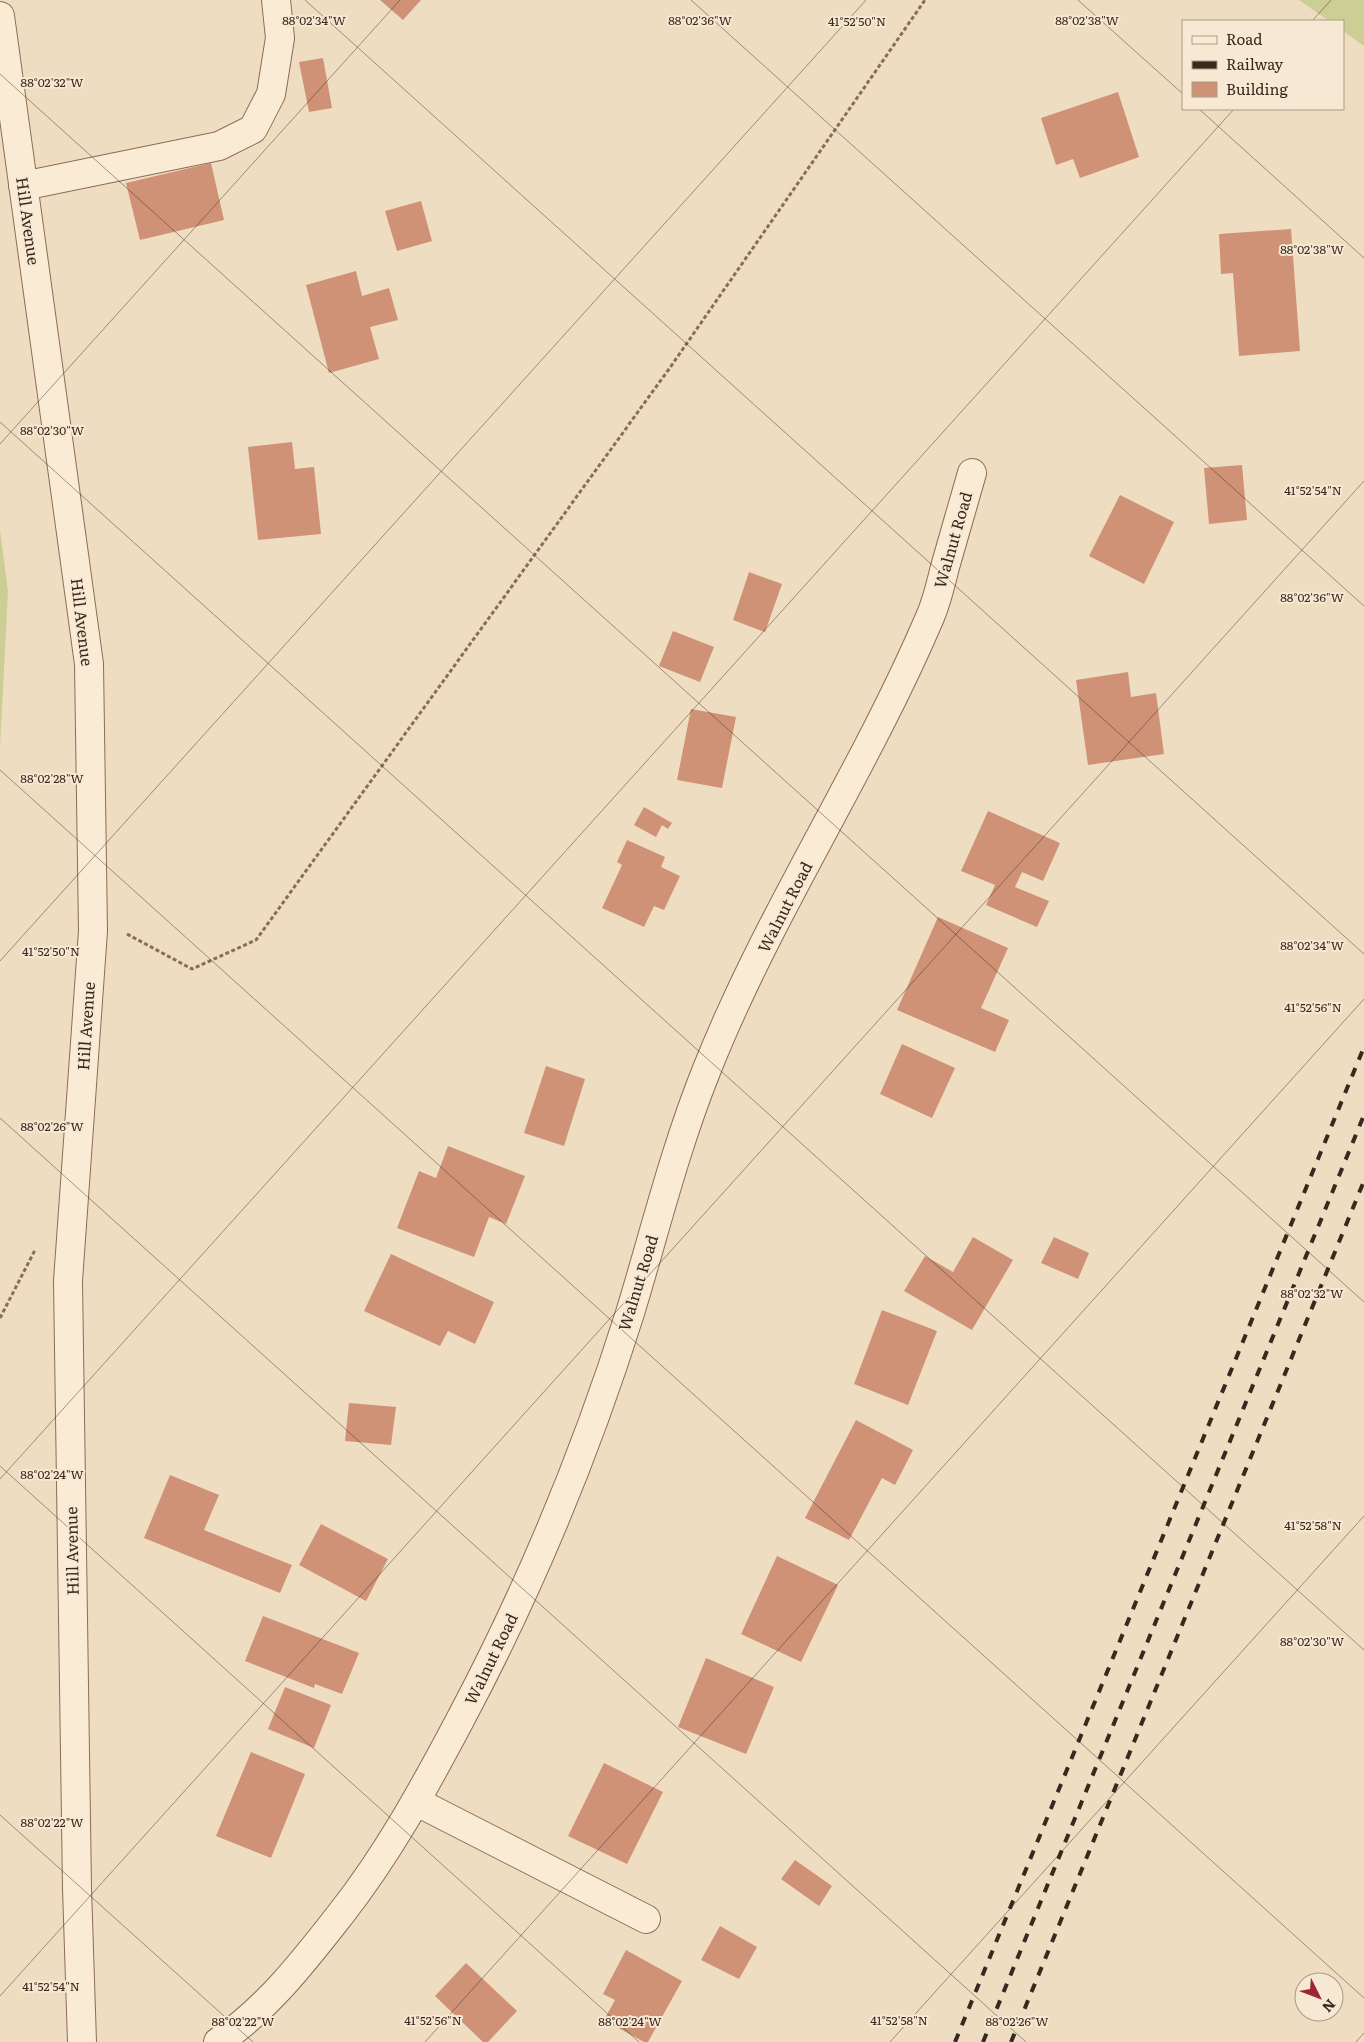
<svg xmlns="http://www.w3.org/2000/svg" width="1364" height="2042" viewBox="0 0 1364 2042" font-family="Literata,serif">
<rect width="100%" height="100%" fill="#efddc2"/>
<!-- green -->
<path fill="#cdce95" d="M1299 0H1364V46L1343 31V21H1329Z
M0 530 8 591 0 748Z"/>
<!-- building -->
<path fill="#cf9276" d="M380 0H421L403 20Z
M323 58 332 108 309 112 299 62Z
M1118 92 1139 157 1080 178 1073 159 1056 165 1041 118Z
M211 163 224 220 140 240 126 183Z
M421 201 432 241 397 251 385 211Z
M1291 229 1300 351 1239 356 1233 273 1221 274 1219 234Z
M356 271 362 296 389 288 398 320 370 327 379 359 329 373 306 285Z
M292 442 295 469 314 467 321 534 258 540 248 447Z
M1242 465 1247 520 1209 524 1204 468Z
M1120 495 1174 522 1144 584 1089 556Z
M749 572 782 584 765 632 733 620Z
M673 631 714 647 700 682 659 666Z
M1128 672 1131 697 1156 693 1164 754 1088 765 1076 680Z
M691 709 736 717 722 788 677 780Z
M644 807 672 823 668 829 662 825 656 837 634 825Z
M988 811 1060 843 1043 881 1022 872 1015 887 1049 901 1037 927 986 905 995 885 961 871Z
M627 840 665 857 661 867 680 876 664 910 654 906 644 927 602 908 622 865 617 862Z
M938 917 1008 948 981 1008 1009 1020 995 1052 897 1010Z
M902 1044 955 1068 932 1118 880 1094Z
M546 1066 585 1079 564 1146 524 1133Z
M448 1146 525 1176 506 1224 489 1217 474 1257 397 1228 419 1171 436 1178Z
M973 1237 1013 1260 972 1330 904 1291 925 1256 953 1272Z
M1054 1237 1089 1253 1078 1279 1041 1263Z
M391 1254 494 1302 475 1344 448 1331 440 1346 364 1311Z
M882 1310 937 1331 908 1405 854 1384Z
M349 1403 396 1407 391 1445 345 1441Z
M856 1420 913 1450 895 1485 882 1478 849 1540 805 1518Z
M170 1475 219 1495 204 1530 292 1565 280 1593 144 1538Z
M321 1524 388 1559 366 1601 299 1565Z
M777 1556 838 1585 801 1662 741 1634Z
M263 1616 359 1653 342 1694 315 1684 314 1688 245 1661Z
M706 1658 774 1687 746 1754 678 1727Z
M285 1687 331 1705 314 1748 268 1729Z
M251 1752 305 1774 271 1858 216 1836Z
M604 1763 663 1792 627 1864 568 1836Z
M795 1860 832 1886 819 1906 781 1879Z
M720 1926 757 1947 739 1979 701 1960Z
M626 1950 682 1981 648 2042H644L604 2020 615 2000 603 1994Z
M466 1963 517 2011 488 2042H483L435 1996Z"/>
<g fill="none" stroke-linecap="round" stroke-linejoin="round">
<defs>
<path id="minor" d="M0 16 89 664 93 931 68 1281 77 1888 82 2042
M23 186 219 146 253 129 271 94 280 38 276 0
M417 1802 646 1919
M218 2042C267 2009 304 1961 340 1915 388 1854 424 1788 460 1720 529 1590 586 1453 630 1313 655 1231 675 1148 707 1069 769 913 864 772 930 617 937 601 941 583 945 567 954 536 963 504 972 473"/>
</defs>
<!-- minor casing -->
<use href="#minor" stroke="#8a6d58" stroke-width="30"/>
<!-- path -->
<path stroke="#8a6d58" stroke-width="3" stroke-dasharray="4 2.5" stroke-linecap="butt" d="M127 934 192 969 256 940 669 369 925 0
M0 1318 35 1250"/>
<!-- minor -->
<use href="#minor" stroke="#faebd5" stroke-width="28"/>
<!-- rail -->
<path stroke="#39281d" stroke-width="4" stroke-dasharray="9 9" stroke-linecap="butt" d="M955 2042 1364 1047
M983 2042 1364 1115
M1011 2042 1364 1181"/>
</g>
<!-- ticks -->
<path fill="none" stroke="#39281d" stroke-width="1" stroke-opacity="0.45" d="M305 0 1364 954M691 0 1364 606M1078 0 1183 94M1312 21 1331 0M0 74 1364 1302M1199 109 1364 258M0 422 1364 1650M0 444 400 0M0 770 1364 1998M0 961 866 0M0 1118 1026 2042M0 1466 639 2042M0 1479 1234 109M0 1815 253 2042M0 1996 1364 481M425 2042 1364 999M890 2042 1364 1516M1356 2042 1364 2033"/>
<g text-anchor="middle" stroke-width="4" stroke-linejoin="round" paint-order="stroke">
<!-- street labels -->
<g font-size="16" fill="#39281d" stroke="#f6e8d2">
<text transform="translate(28 221) rotate(82)" y="6">Hill Avenue</text>
<text transform="translate(953 540) rotate(-74)" y="6">Walnut Road</text>
<text transform="translate(82 622) rotate(83)" y="6">Hill Avenue</text>
<text transform="translate(785 907) rotate(-63)" y="6">Walnut Road</text>
<text transform="translate(86 1026) rotate(-86)" y="6">Hill Avenue</text>
<text transform="translate(638 1283) rotate(-73)" y="6">Walnut Road</text>
<text transform="translate(72 1551) rotate(-91)" y="6">Hill Avenue</text>
<text transform="translate(491 1659) rotate(-64)" y="6">Walnut Road</text>
</g>
</g>
<g font-size="12" text-anchor="middle" fill="#39281d" stroke="#f6e8d2" stroke-width="4" stroke-linejoin="round" paint-order="stroke">
<text x="314" y="25">88°02'34"W</text>
<text x="700" y="25">88°02'36"W</text>
<text x="1087" y="25">88°02'38"W</text>
<text x="857" y="26">41°52'50"N</text>
<text x="52" y="87">88°02'32"W</text>
<text x="1312" y="254">88°02'38"W</text>
<text x="52" y="435">88°02'30"W</text>
<text x="1313" y="495">41°52'54"N</text>
<text x="1312" y="602">88°02'36"W</text>
<text x="52" y="783">88°02'28"W</text>
<text x="1312" y="950">88°02'34"W</text>
<text x="51" y="956">41°52'50"N</text>
<text x="1313" y="1012">41°52'56"N</text>
<text x="52" y="1131">88°02'26"W</text>
<text x="1312" y="1298">88°02'32"W</text>
<text x="52" y="1479">88°02'24"W</text>
<text x="1313" y="1530">41°52'58"N</text>
<text x="1312" y="1646">88°02'30"W</text>
<text x="52" y="1827">88°02'22"W</text>
<text x="51" y="1991">41°52'54"N</text>
<text x="433" y="2025">41°52'56"N</text>
<text x="899" y="2025">41°52'58"N</text>
<text x="243" y="2026">88°02'22"W</text>
<text x="630" y="2026">88°02'24"W</text>
<text x="1017" y="2026">88°02'26"W</text>
</g>
<!-- legend -->
<rect x="1182" y="20" width="162" height="90" fill="#f6e8d2" stroke="#aa9b8a"/>
<rect x="1192" y="36" width="25" height="8" fill="#faebd5" stroke="#aa9b8a"/>
<text x="1226" y="45" font-size="15" fill="#39281d">Road</text>
<rect x="1192" y="61" width="25" height="8" fill="#39281d" stroke="#aa9b8a"/>
<text x="1226" y="70" font-size="15" fill="#39281d">Railway</text>
<rect x="1192" y="82" width="25" height="15" fill="#cf9276" stroke="#aa9b8a"/>
<text x="1226" y="95" font-size="15" fill="#39281d">Building</text>
<!-- north arrow -->
<g transform="translate(1319 1997) rotate(132)"><circle r="24" fill="#f6e8d2" stroke="#aa9b8a"/>
<path d="M0-4L9 19L0 12L-9 19Z" fill="#9b2734"/>
<text y="-8" font-size="14" font-weight="bold" text-anchor="middle" fill="#39281d">N</text>
</g>
</svg>
